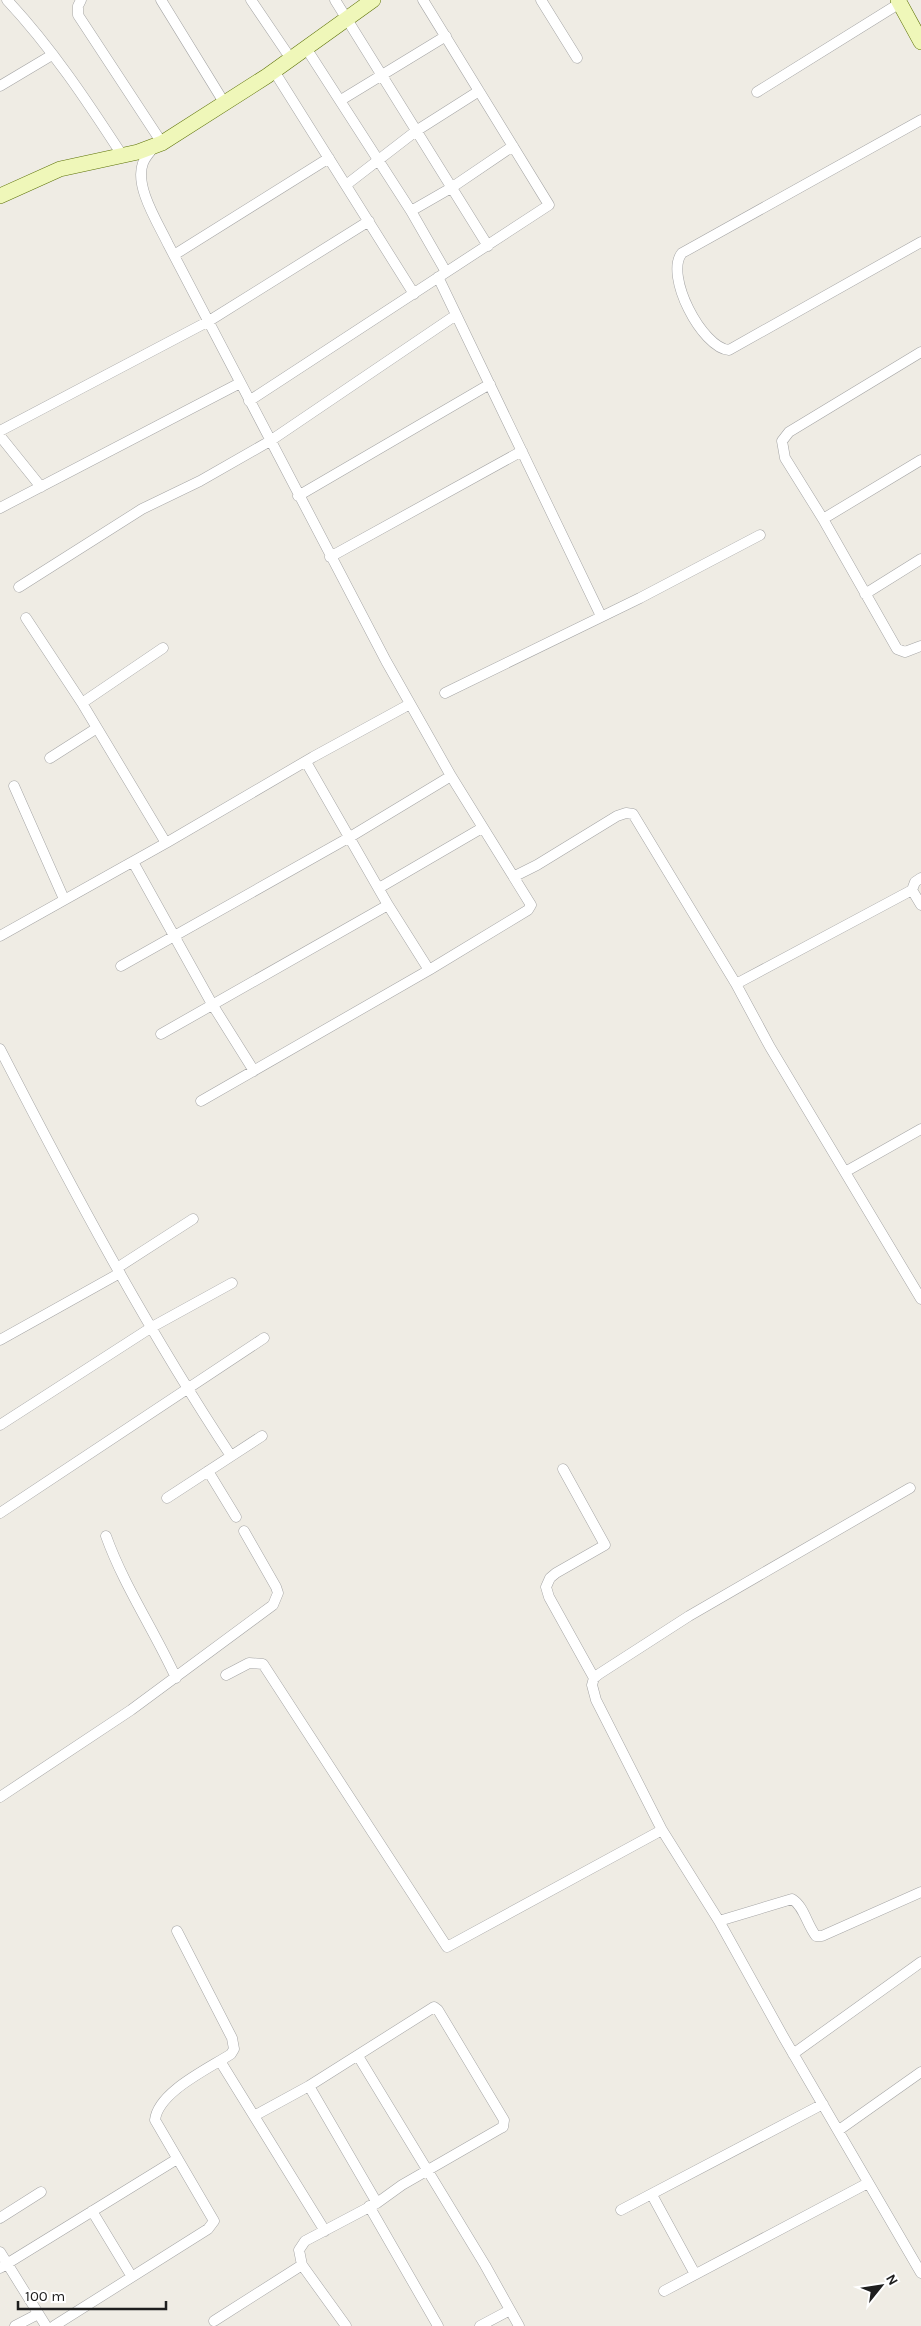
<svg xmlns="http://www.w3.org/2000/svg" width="921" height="2326" viewBox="0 0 921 2326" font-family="Karla,sans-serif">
<rect width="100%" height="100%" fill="#efece4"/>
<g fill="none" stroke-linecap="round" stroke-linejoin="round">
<defs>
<path id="street" d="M7 0C51 47 87 101 122 155
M81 0 78 6V15L162 143
M161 0 225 104
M251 0 291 59
M335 0 488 246
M541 0 577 58
M306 48 411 211 446 272
M274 71 414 294
M0 86 52 55
M757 92 900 3
M341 100 446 36
M921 120 682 253C664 275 702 348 729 350L921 242
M154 147C150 152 145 157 143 163 134 186 158 223 168 244L386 661 451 776 531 905 528 910 429 970 201 1101
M346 185 416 131 479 91
M411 211 451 188 513 146
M174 255 329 158
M438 277 601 616
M921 352 789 432 782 441 785 458 823 519 897 649 905 652 921 646
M249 401 549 205 423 0
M0 431 209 321 369 221
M0 436 41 487
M298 496 490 384
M0 508 240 383
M823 519 921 460
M330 557 522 451
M19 587 142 509 200 481 270 441 456 315
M865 594 921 559
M445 693 640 598 760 535
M82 703 163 648
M50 758 97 728
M306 762 388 905 429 970
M14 786 64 899
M166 843 313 757 410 704
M133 862 212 1004 254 1071
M515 876 537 865 617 816 626 813 633 814 736 984 770 1047 921 1299
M379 888 482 828
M912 890 921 905
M0 936 166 843 82 703 26 618
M121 966 350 837 451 776
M736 984 912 890 915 882 921 878
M161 1034 388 905
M0 1049C71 1187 145 1326 231 1456
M845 1172 921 1129
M117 1268 193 1219
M0 1340 120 1273
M0 1425 152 1327 232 1283
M563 1469 605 1545 556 1573 550 1578 546 1587 549 1597 594 1678
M208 1471 236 1517
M910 1488 689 1616 599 1674 594 1678 592 1685 596 1700 662 1830 719 1921 784 2038 921 2273
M167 1498 262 1436
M0 1513 264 1338
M106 1536C124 1586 154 1630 176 1678
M226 1675 249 1663 263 1664 447 1947 662 1830
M0 1797 131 1710 273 1605 278 1593 276 1587 244 1531
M719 1921 792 1899C804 1906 807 1925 816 1936H822L921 1892
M793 2054 921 1962
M358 2056 485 2265 519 2326
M220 2061 325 2231
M309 2086 377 2203
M254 2116 309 2086 434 2007 438 2010 504 2120 503 2127 501 2128 402 2185 377 2203 305 2241 299 2250 302 2265 346 2326
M839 2130 921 2072
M652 2195 695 2274
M369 2206 438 2326
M621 2210 823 2104
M92 2211 132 2277
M0 2218 41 2192
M0 2252 46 2326
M0 2268 177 2159
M664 2291 868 2183
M214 2321 302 2265
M15 2326 38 2314
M54 2326 208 2229 214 2221 155 2120C158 2092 208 2069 231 2054L234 2049 232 2038 177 1931
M480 2326 510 2310"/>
<path id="secondary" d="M898 0 921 42
M0 196 60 169 138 152 162 143 267 76 373 0"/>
</defs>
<!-- street casing -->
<use href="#street" stroke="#a5a5a5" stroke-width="11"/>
<!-- secondary casing -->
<use href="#secondary" stroke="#5d7208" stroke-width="16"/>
<!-- street -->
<use href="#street" stroke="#fff" stroke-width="10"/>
<!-- secondary -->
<use href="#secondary" stroke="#eff7b9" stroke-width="15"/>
</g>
<!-- north arrow -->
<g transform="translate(881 2286) rotate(60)" stroke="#ffffff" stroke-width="4" paint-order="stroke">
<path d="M0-4L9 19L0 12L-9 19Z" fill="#1e1e1e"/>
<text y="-8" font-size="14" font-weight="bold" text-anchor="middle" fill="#1e1e1e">N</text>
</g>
<!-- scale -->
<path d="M18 2301v8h148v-8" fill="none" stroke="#1e1e1e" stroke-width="2.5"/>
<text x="25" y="2301" font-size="15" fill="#1e1e1e" stroke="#ffffff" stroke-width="4" paint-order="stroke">100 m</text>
</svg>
